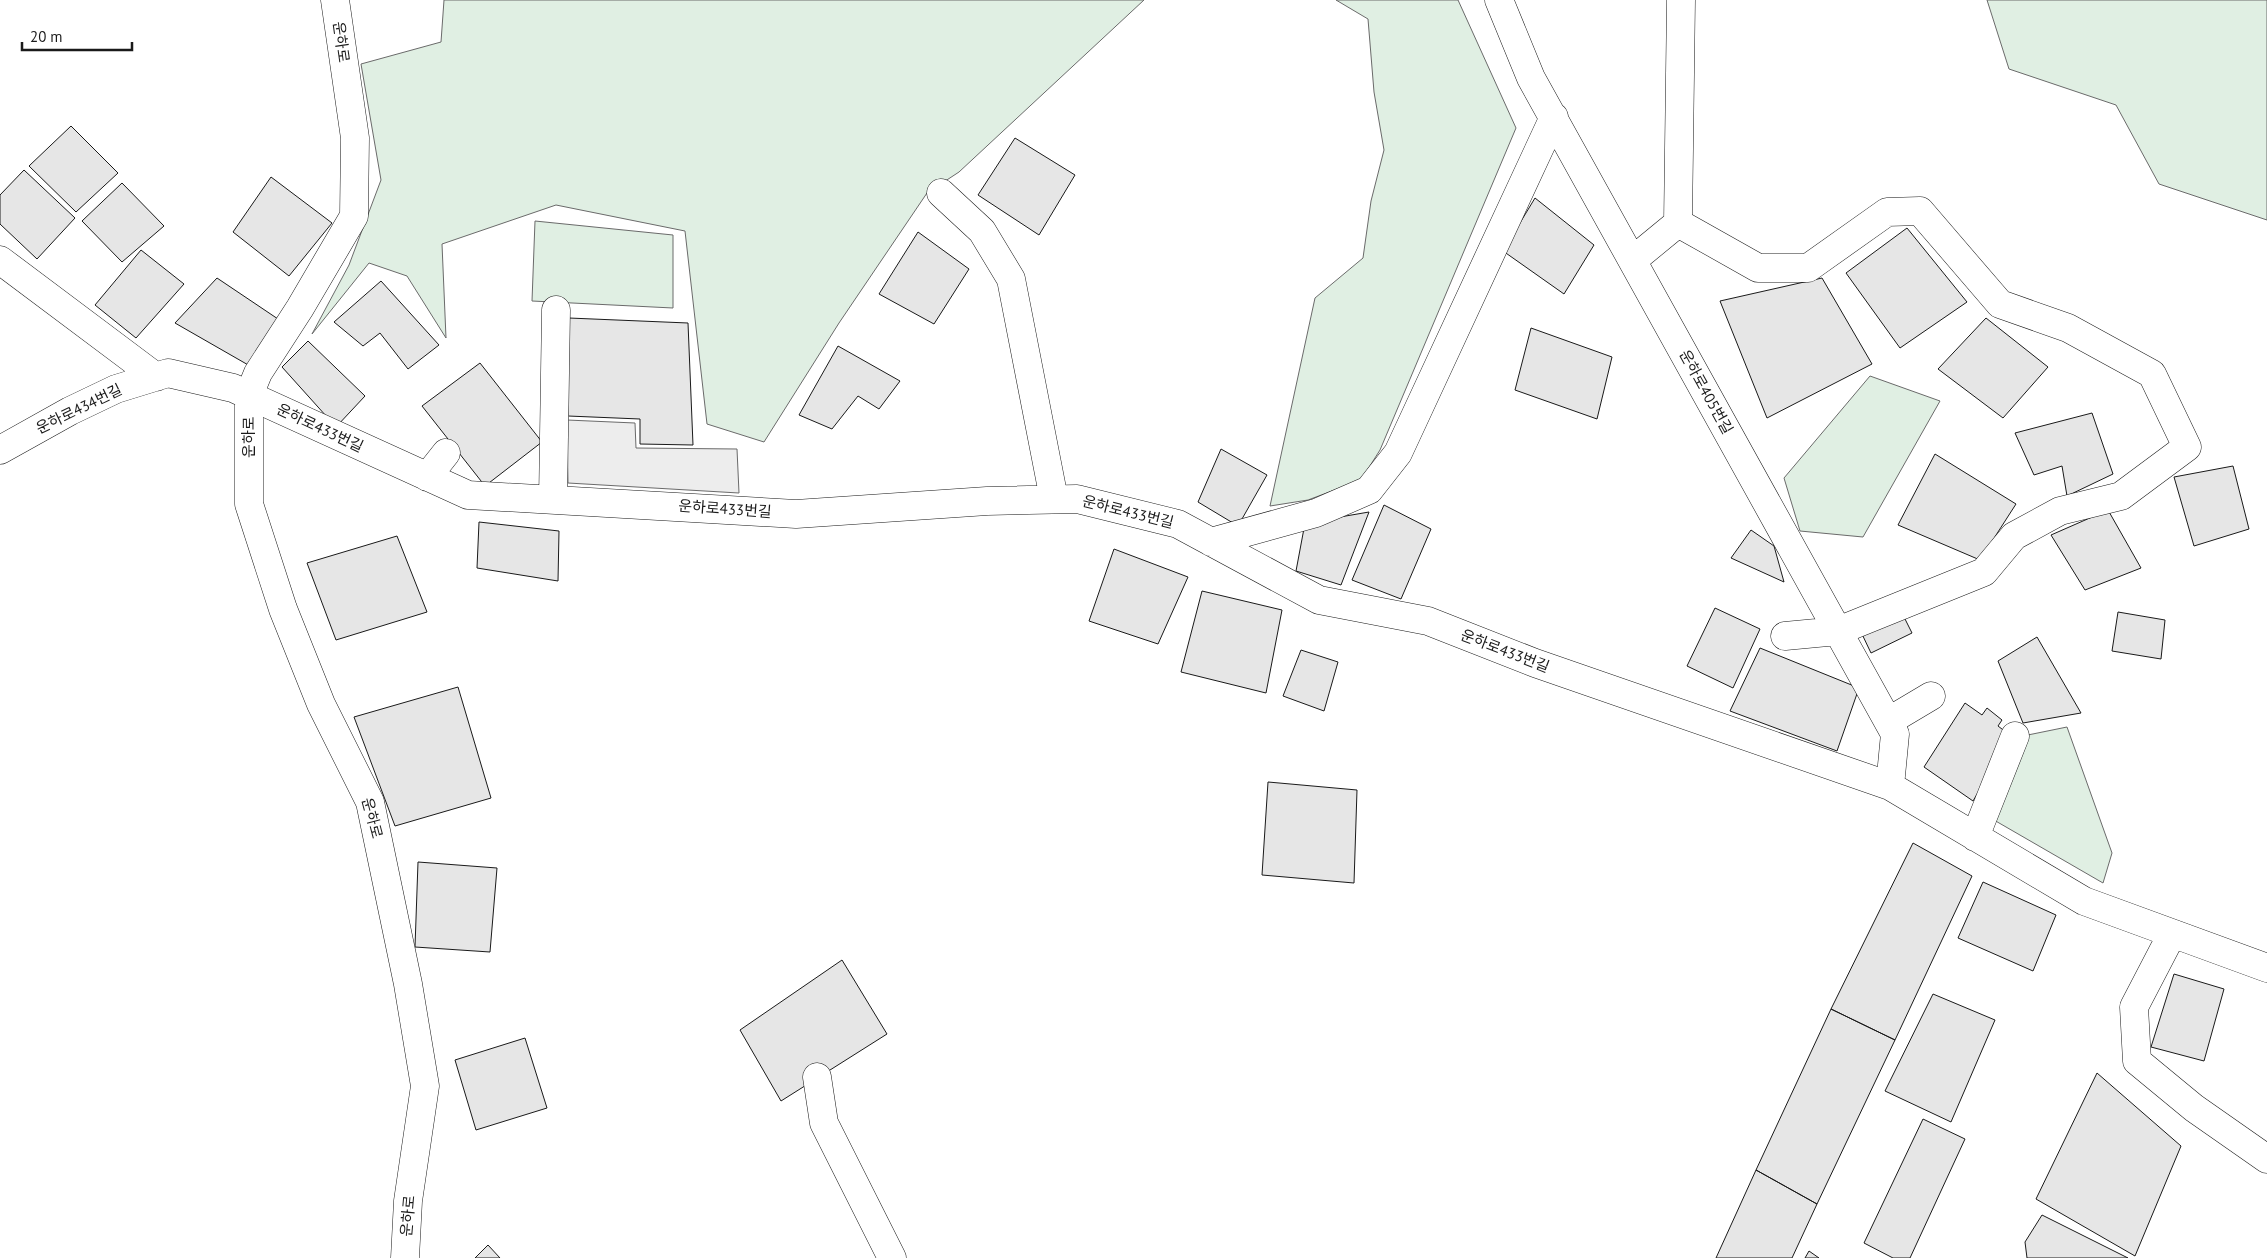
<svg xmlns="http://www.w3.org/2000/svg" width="2267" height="1258" viewBox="0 0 2267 1258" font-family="'PT Sans','Noto Sans KR',sans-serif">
<rect width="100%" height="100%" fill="#fff"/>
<!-- green -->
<path fill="#e0efe3" stroke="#6a6a6a" d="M444 0H1144L959 172 927 193 839 323 764 442 707 424 685 231 556 205 442 244 446 338 407 276 369 263 312 334 349 265 381 180 361 64 441 42Z
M1336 0H1458L1516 128 1380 450 1361 480 1308 500 1270 506 1315 298 1363 258 1371 201 1384 150 1374 92 1368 19Z
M1987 0H2267V220L2159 184 2116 105 2009 69Z
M535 221 673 235V308L532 301Z
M1870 376 1940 401 1863 537 1800 531 1784 478Z
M2067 727 2112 853 2103 883 1987 816 2018 737Z"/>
<!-- parking -->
<path fill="#ededed" stroke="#6a6a6a" d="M567 420 635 423 636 448 737 449 739 493 568 483Z"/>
<!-- building -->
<path fill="#e6e6e6" stroke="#1a1a1a" d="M71 126 118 173 76 212 29 166Z
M1015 138 1075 175 1039 235 978 195Z
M24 170 75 218 37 259 0 224V195Z
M271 177 332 223 289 276 233 232Z
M122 183 164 226 122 262 82 221Z
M1535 198 1594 245 1564 294 1503 251Z
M1907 228 1967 302 1900 348 1846 273Z
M918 232 969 269 934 324 879 294Z
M141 250 184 284 136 338 95 305Z
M217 278 278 319 250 366 175 323Z
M1822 278 1872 364 1767 418 1720 301Z
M381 281 439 345 408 369 380 333 363 346 334 322Z
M569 318 688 323 693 445 640 444V419L568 416Z
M1986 318 2048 367 2003 418 1938 369Z
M1531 328 1612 357 1597 419 1515 390Z
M308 341 365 396 336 427 282 367Z
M838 346 900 381 879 409 858 396 832 429 799 415Z
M480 363 542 442 485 486 422 406Z
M2092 413 2113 474 2067 496 2062 466 2034 475 2015 433Z
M1221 449 1267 475 1238 526 1198 502Z
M1935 454 2016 504 1980 560 1898 525Z
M2233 466 2249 529 2194 546 2174 477Z
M1384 505 1431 529 1401 599 1352 580Z
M2108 510 2141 568 2085 590 2051 535Z
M1369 512 1341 585 1296 571 1305 523Z
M479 522 559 531 558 581 477 568Z
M1751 530 1774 546 1784 582 1731 558Z
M397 536 427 612 336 640 307 563Z
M1114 549 1188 577 1158 644 1089 621Z
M1202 591 1282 610 1266 693 1181 672Z
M1715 608 1760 629 1733 688 1687 666Z
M2118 612 2165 620 2161 659 2112 651Z
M1903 615 1912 633 1871 653 1861 632Z
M2037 637 2081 713 2023 723 1998 661Z
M1760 648 1859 688 1837 751 1730 711Z
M1301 650 1338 662 1324 711 1283 696Z
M458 687 491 798 395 826 354 717Z
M1965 703 1982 715 1987 708 2002 720 1998 726 2011 736 1973 801 1924 767Z
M1268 782 1357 790 1354 883 1262 875Z
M1913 843 1972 876 1895 1040 1831 1009Z
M418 862 497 868 490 952 415 947Z
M1983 882 2056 915 2033 971 1958 938Z
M842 960 887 1034 781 1101 740 1030Z
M2174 974 2224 989 2204 1061 2151 1047Z
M1933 994 1995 1020 1951 1122 1885 1091Z
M1831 1009 1895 1040 1817 1204 1756 1170Z
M525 1038 547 1108 476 1130 455 1060Z
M2097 1073 2181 1146 2135 1256 2036 1199Z
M1923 1119 1965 1139 1910 1258H1893L1864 1243Z
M1756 1170 1817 1204 1792 1258H1716Z
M2042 1215 2128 1258H2027L2025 1242Z
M488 1245 500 1258H475Z
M1809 1251 1819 1258H1805Z"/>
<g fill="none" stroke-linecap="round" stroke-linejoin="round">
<defs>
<path id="minor" d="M335 0 355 138 354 216 300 308 258 373 249 395V504L283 609 321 704 370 802 408 984 425 1086 408 1201 405 1258
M1499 0 1531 78 1895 734 1890 786
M941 193 982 231 1011 279 1054 499
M1678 223 1758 268H1808L1887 212 1920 211 2000 304 2068 328 2152 374 2187 447 2121 496 2060 511 2014 536 1984 572 1838 631 1785 636
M0 260 156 377
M1633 260 1678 223 1681 0
M0 450 70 411 116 389 168 373 233 388 468 495 796 514 987 501 1077 499 1178 524 1319 600 1428 621 1535 663 1890 786 2084 901 2267 968
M427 477 446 453
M553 499 556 310
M1211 542 1316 513 1369 490 1398 453 1554 117
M1889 721 1931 696
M1975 837 2015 736
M2172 934 2134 1007 2137 1061 2194 1108 2267 1159
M817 1077 824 1123 892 1258"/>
</defs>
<!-- minor casing -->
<use href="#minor" stroke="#1a1a1a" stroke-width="29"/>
<!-- minor -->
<use href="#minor" stroke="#fff" stroke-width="28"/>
</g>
<g text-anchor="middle" stroke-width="4" stroke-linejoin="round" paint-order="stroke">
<!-- street labels -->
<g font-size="15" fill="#1a1a1a" stroke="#fff">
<text transform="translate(341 42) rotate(82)" y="5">운하로</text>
<text transform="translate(1706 392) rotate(61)" y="5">운하로405번길</text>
<text transform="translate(79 409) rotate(-26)" y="5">운하로434번길</text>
<text transform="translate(320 428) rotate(25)" y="5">운하로433번길</text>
<text transform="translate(249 437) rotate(-90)" y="5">운하로</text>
<text transform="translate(725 509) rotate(4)" y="5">운하로433번길</text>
<text transform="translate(1128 512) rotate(14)" y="5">운하로433번길</text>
<text transform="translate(1505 651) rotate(21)" y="5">운하로433번길</text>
<text transform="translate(372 818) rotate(75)" y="5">운하로</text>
<text transform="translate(408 1216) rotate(-85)" y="5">운하로</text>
</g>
</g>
<!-- scale -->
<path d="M22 42v8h110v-8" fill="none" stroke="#1a1a1a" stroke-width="2.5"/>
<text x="30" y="42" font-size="15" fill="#1a1a1a" stroke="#ffffff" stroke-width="4" paint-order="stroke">20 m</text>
</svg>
